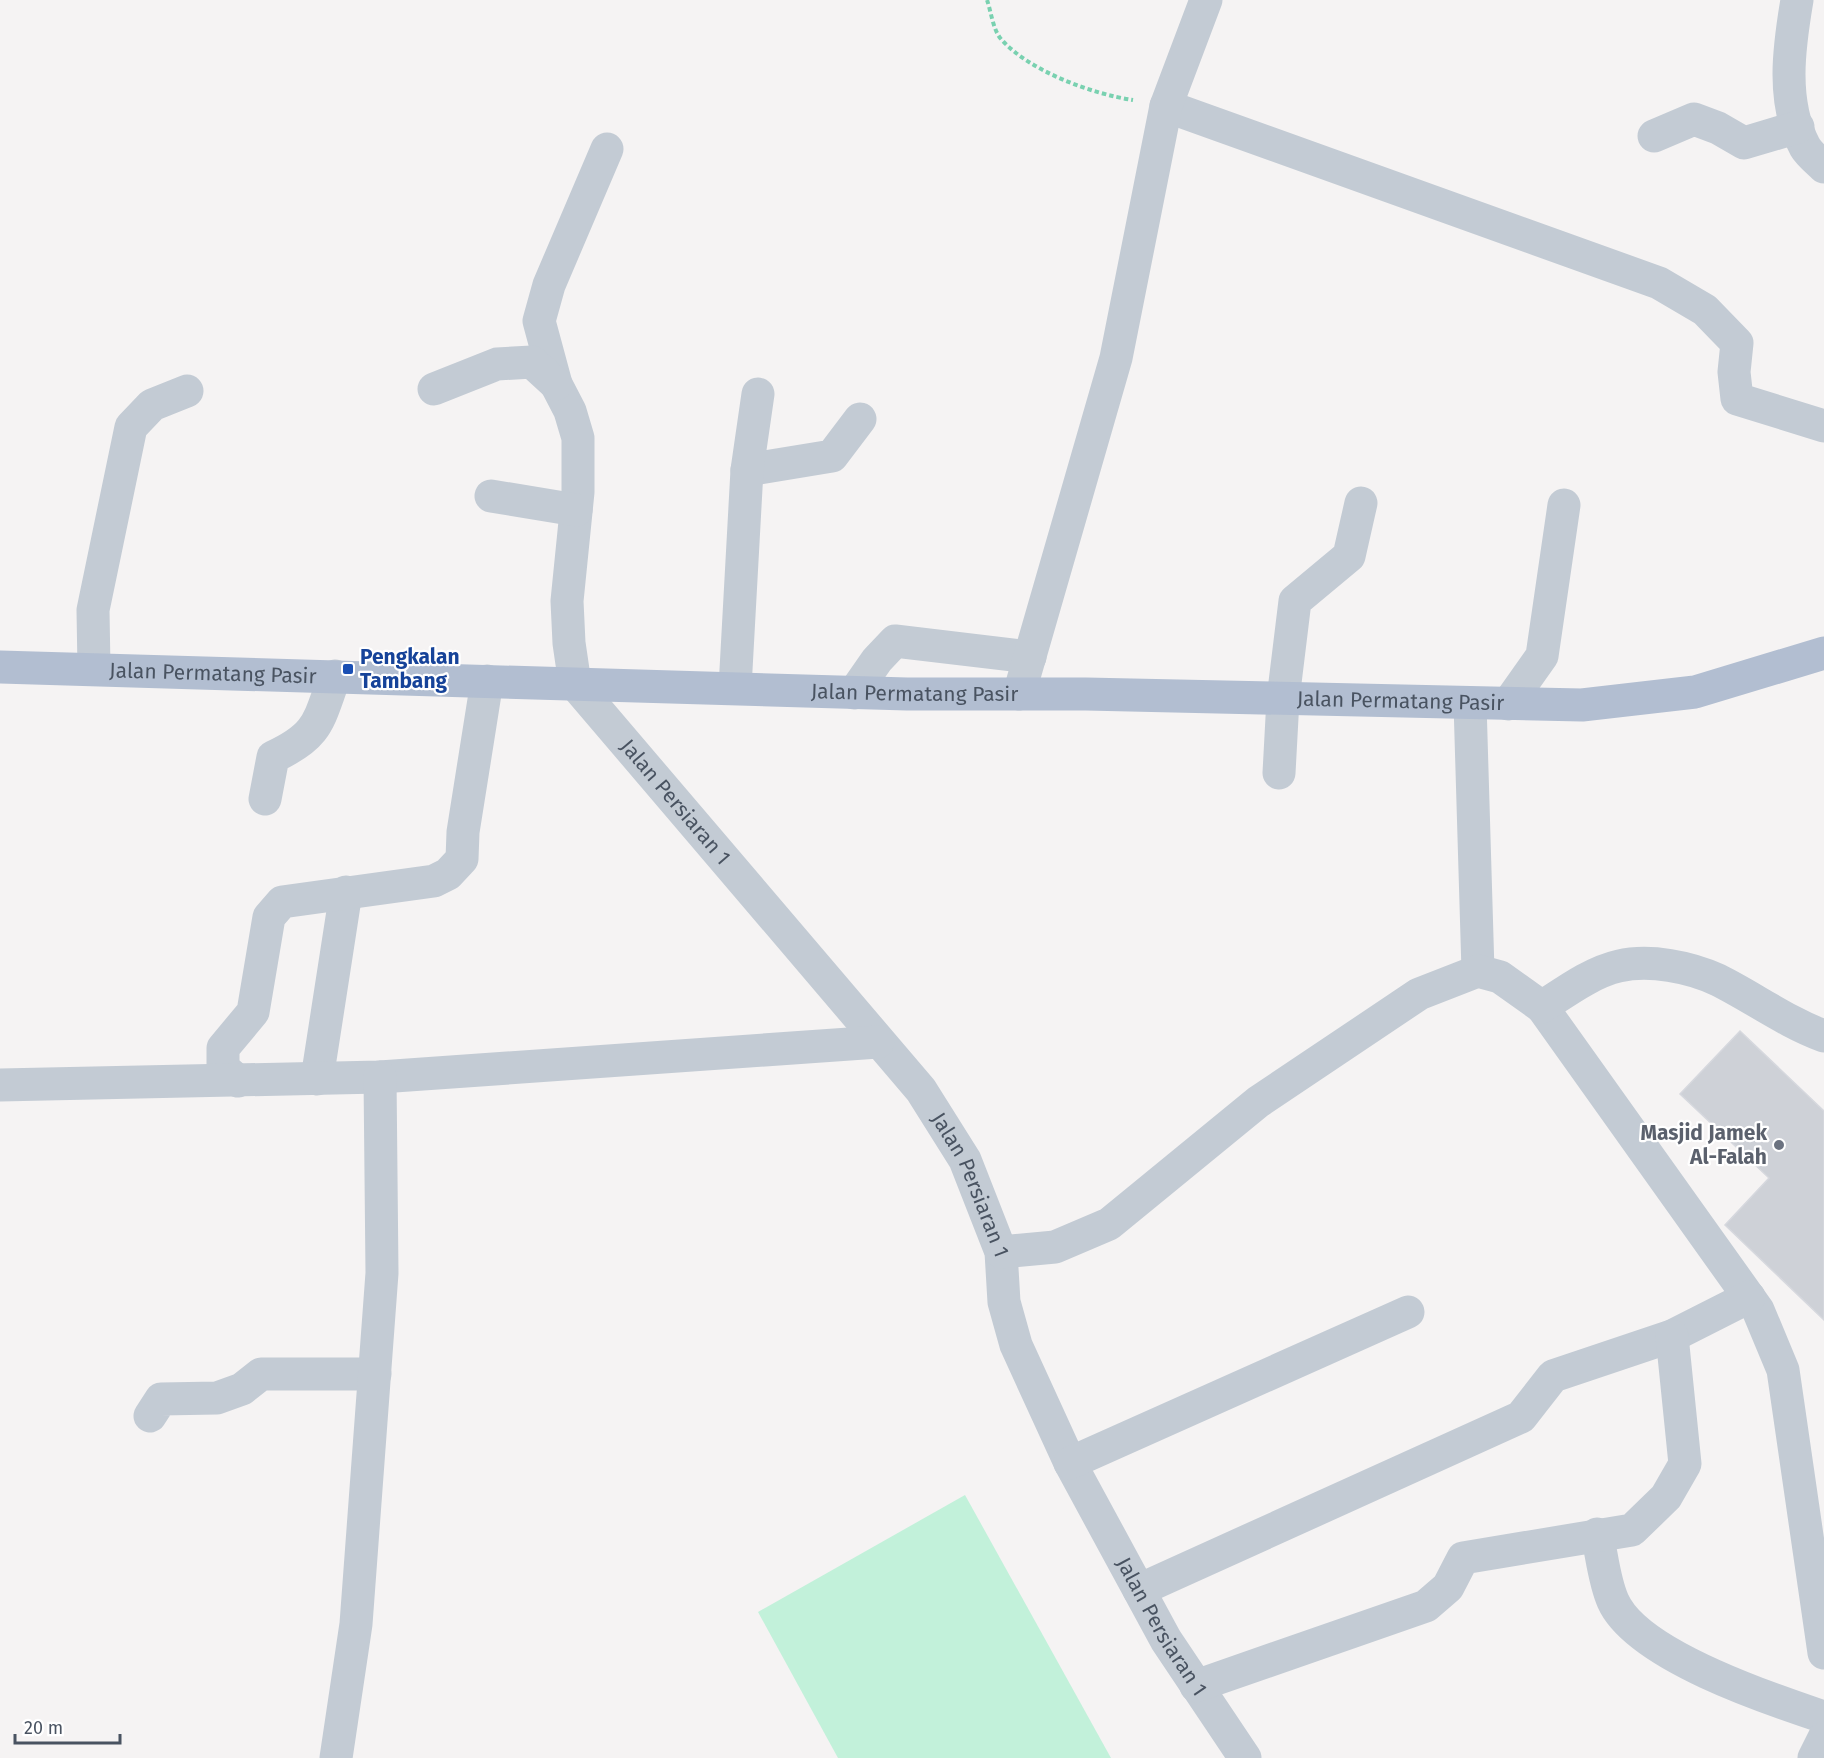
<svg xmlns="http://www.w3.org/2000/svg" width="1824" height="1758" viewBox="0 0 1824 1758" font-family="'Fira Sans',sans-serif">
<rect width="100%" height="100%" fill="#f5f3f3"/>
<!-- green -->
<path fill="#c2f1da" d="M965 1495 1111 1758H838L758 1612Z"/>
<!-- building -->
<path fill="#ced1d7" stroke="#d6d8de" stroke-width="1.5" d="M1740 1031 1824 1111V1320L1725 1225 1769 1178 1680 1094Z"/>
<g fill="none" stroke-linecap="round" stroke-linejoin="round">
<!-- path -->
<path stroke="#79d1b0" stroke-width="4" stroke-dasharray="4.5 3" stroke-linecap="butt" d="M987 0C991 11 993 30 1001 39 1029 71 1092 94 1133 100"/>
<!-- minor -->
<g stroke="#c3cbd4" stroke-width="33">
<path d="M1797 0C1789 47 1781 102 1805 147 1809 154 1818 161 1824 167"/>
<path d="M1166 106 1659 283 1705 310 1737 343 1734 372 1737 399 1824 426"/>
<path d="M1654 136 1694 119 1718 128 1744 143 1798 127"/>
<path id="s1" d="M607 149 549 285 539 321 556 384 570 411 578 438V492L567 601 569 643 575 684 921 1090 965 1160 1001 1252 1004 1302 1016 1345 1070 1463 1166 1640 1245 1758"/>
<path d="M434 389 497 364 532 362 556 384"/>
<path d="M747 470 832 456 860 419"/>
<path d="M491 496 576 510"/>
<path d="M94 669 93 610 131 427 152 405 187 391"/>
<path d="M735 688 747 470 758 394"/>
<path d="M854 693 877 660 895 641 1030 657"/>
<path d="M1019 694 1116 358 1166 106 1206 0"/>
<path d="M1470 703 1478 971"/>
<path d="M1508 704 1542 656 1564 505"/>
<path d="M1279 773 1283 699 1295 601 1349 556 1361 503"/>
<path d="M265 799 273 757C320 735 318 721 335 676"/>
<path d="M1542 1007 1758 1310 1783 1370 1824 1653"/>
<path d="M317 1079 346 892"/>
<path d="M238 1081 223 1068V1048L253 1012 269 917 282 902 434 881 448 874 462 859 463 832 487 681"/>
<path d="M0 1085 380 1077 878 1042"/>
<path d="M1001 1252 1055 1247 1109 1224 1258 1102 1419 994 1478 971 1500 977 1542 1007C1565 992 1592 972 1619 966 1650 959 1690 967 1718 980 1754 998 1786 1022 1824 1036"/>
<path d="M150 1416 161 1399 217 1398 242 1389 261 1374H375"/>
<path d="M1070 1463 1408 1312"/>
<path d="M1597 1534C1602 1555 1604 1581 1613 1601 1637 1655 1769 1699 1824 1717"/>
<path d="M1139 1590 1521 1417 1553 1376 1672 1336 1749 1297"/>
<path d="M1196 1686 1426 1606 1448 1587 1463 1558 1632 1530 1666 1497 1685 1464 1672 1336"/>
<path d="M336 1758 356 1624 382 1273 380 1077"/>
<path d="M1814 1758 1824 1738"/>
</g>
<!-- major -->
<path stroke="#b2bed1" stroke-width="33" id="s2" d="M0 667 907 694H1086L1582 705 1695 692 1824 653"/>
</g>
<!-- markers -->
<rect fill="#1a4fb4" stroke="#fff" stroke-width="2" x="342" y="663" width="12" height="12" rx="3"/>
<circle fill="#6b7280" stroke="#fff" stroke-width="2" cx="1779" cy="1145" r="6"/>
<g text-anchor="middle" stroke-width="4.5" stroke-linejoin="round" paint-order="stroke">
<!-- transit labels -->
<g font-size="21" font-weight="bold" fill="#164399" stroke="#fff" text-anchor="start">
<text x="360" y="664">Pengkalan<tspan x="360" dy="24">Tambang</tspan></text>
</g>
<!-- street labels -->
<g font-size="21" fill="#495361" stroke="#fff">
<text dy="7" stroke="none"><textPath href="#s2" startOffset="213">Jalan Permatang Pasir</textPath></text>
<text dy="7" stroke="none"><textPath href="#s2" startOffset="915">Jalan Permatang Pasir</textPath></text>
<text dy="7" stroke="none"><textPath href="#s2" startOffset="1401">Jalan Permatang Pasir</textPath></text>
<text dy="7" stroke="none"><textPath href="#s1" startOffset="711">Jalan Persiaran 1</textPath></text>
<text dy="7" stroke="none"><textPath href="#s1" startOffset="1197">Jalan Persiaran 1</textPath></text>
<text dy="7" stroke="none"><textPath href="#s1" startOffset="1683">Jalan Persiaran 1</textPath></text>
</g>
<!-- worship labels -->
<g font-size="21" font-weight="bold" fill="#5b616d" stroke="#fff" text-anchor="end">
<text x="1767" y="1140">Masjid Jamek<tspan x="1767" dy="24">Al-Falah</tspan></text>
</g>
</g>
<!-- scale -->
<path d="M15 1734v9h105v-9" fill="none" stroke="#495361" stroke-width="3"/>
<text x="24" y="1734" font-size="18" fill="#495361" stroke="#ffffff" stroke-width="4.5" paint-order="stroke">20 m</text>
</svg>
